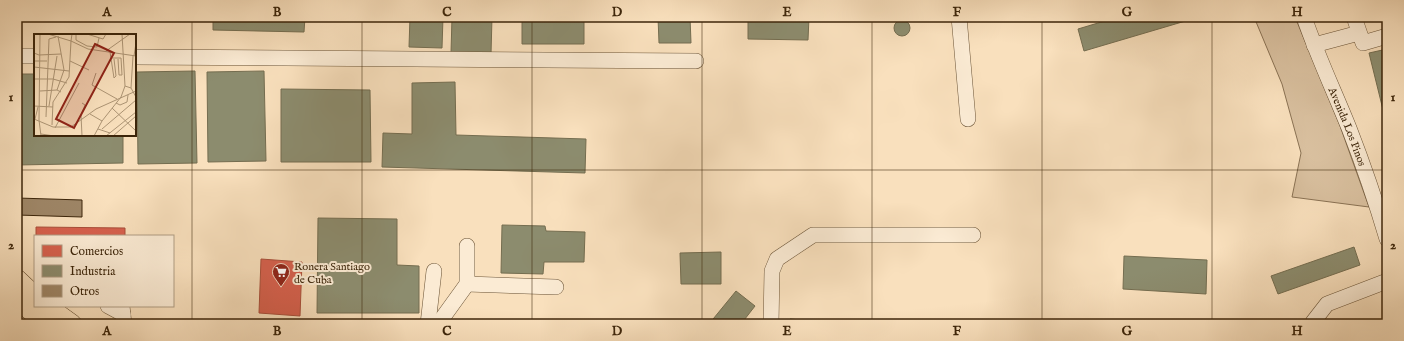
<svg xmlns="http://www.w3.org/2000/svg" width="1404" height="341" viewBox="0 0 1404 341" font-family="'IM FELL English',serif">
<rect width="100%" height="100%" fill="#f9e0bd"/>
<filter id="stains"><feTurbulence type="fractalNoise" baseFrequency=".005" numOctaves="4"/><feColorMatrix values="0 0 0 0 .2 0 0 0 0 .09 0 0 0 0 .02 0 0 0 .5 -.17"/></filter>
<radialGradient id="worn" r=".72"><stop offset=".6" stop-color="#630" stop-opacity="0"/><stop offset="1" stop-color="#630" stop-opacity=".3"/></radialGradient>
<!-- green -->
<path fill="#d9c09f" stroke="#8a7254" d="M1254 17H1295L1340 126 1369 207 1292 197 1301 153 1282 84Z"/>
<!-- shops -->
<path fill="#d6604d" stroke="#a84e39" d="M36 227 125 228V236H36Z
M261 259 302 262 300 316 259 313Z"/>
<!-- industry -->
<path fill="#8c8c6e" stroke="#746d50" d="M213 17H305L304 32 213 30Z
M410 17H443L442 48 409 47Z
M452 17H492L491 54 451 53Z
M522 17H584V44H522Z
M658 17H690L691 43H659Z
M748 17H809L808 40 748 39Z
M1118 17H1199L1084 51 1078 29Z
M894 28a8 8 0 1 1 16 0a8 8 0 1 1-16 0Z
M1387 49V126L1369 53Z
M195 71 197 163 138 164 137 72Z
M264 71 266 161 208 162 207 72Z
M17 74H35V135H123V163L17 165Z
M455 82 456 135 586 139 585 173 382 167 383 133 412 134V83Z
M281 89 370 90 371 162H281Z
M318 218 397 219V265L419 266V313H317Z
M502 225 545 226 546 231 585 232 584 262H544L543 274 501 273Z
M1354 247 1360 265 1278 294 1271 276Z
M721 252V284H681L680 253Z
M1124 256 1207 260 1206 294 1123 289Z
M736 291 755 306 741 324H709Z
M790 319 801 320V324H790Z"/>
<!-- building -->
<path fill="#9e8667" stroke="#3c250a" d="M17 198 82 200V217L17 215Z"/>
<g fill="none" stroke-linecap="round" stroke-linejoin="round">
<defs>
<g id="minor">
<path d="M959 17 968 119"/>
<path id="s1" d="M1304 17C1317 55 1334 91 1349 128 1363 164 1376 202 1387 239"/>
<path d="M1354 17 1363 43 1387 36"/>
<path d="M1314 45 1359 33"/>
<path d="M17 56H35"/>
<path d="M135 57 696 61"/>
<path d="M467 284 556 287"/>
<path d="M108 306 123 314"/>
<path d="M122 306 124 324"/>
<path d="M428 324 434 271"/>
<path d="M437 324 441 320 467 284V246"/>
<path d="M771 324 772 271 777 259 813 235H973"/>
<path d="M1313 324V322L1327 304 1387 281"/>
</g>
<path id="major" d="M17 279 35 296
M17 299 46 324
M47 306 72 324"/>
</defs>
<!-- minor casing -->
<use href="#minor" stroke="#6b5437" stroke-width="16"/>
<!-- major casing -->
<use href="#major" stroke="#3c250a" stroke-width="20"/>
<!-- minor -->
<use href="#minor" stroke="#fbebd4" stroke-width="15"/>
<!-- major -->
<use href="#major" stroke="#f9e0bd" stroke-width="19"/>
</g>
<!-- grid -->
<path fill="none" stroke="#3c250a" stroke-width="1" stroke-opacity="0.55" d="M192 17V324M362 17V324M532 17V324M702 17V324M872 17V324M1042 17V324M1212 17V324M17 170H1387"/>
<!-- icons -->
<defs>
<symbol id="supermarket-pin" viewBox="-11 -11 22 30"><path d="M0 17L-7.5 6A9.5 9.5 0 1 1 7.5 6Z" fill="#8f2418" stroke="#fbebd4"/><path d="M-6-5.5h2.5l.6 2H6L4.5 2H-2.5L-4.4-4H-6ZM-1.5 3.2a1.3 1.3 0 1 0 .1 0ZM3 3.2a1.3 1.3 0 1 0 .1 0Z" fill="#fff"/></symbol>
</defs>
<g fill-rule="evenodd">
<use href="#supermarket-pin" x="271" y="262" width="20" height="27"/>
</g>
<g text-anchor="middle" stroke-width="4" stroke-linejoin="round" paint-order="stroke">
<!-- street labels -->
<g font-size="11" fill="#3c250a" stroke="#fbebd4">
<text dy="4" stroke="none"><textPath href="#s1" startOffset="118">Avenida Los Pinos</textPath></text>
</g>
<!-- poi labels -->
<g font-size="11" fill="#3c250a" stroke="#fbebd4" text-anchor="start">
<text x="294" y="270">Ronera Santiago<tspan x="294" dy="13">de Cuba</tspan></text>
</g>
</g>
<!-- overview -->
<g transform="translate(34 34)">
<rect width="102" height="102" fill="#f9e0bd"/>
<path fill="none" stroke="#ad9575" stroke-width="1" d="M14 0 37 7 38 0M42 0V6L53 12 63 13 65 4M53 0 69 5 72 0M72 17 96 0M76 18 80 44 82 42M0 19 5 21 27 20M100 22 102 9M78 24H87L88 41H85L84 25M80 25 82 42M0 27H13M36 27 55 36M0 33 35 37M62 39 58 51 83 65M0 45H19L33 49M91 52 97 54 102 63M97 54 99 22M23 56 30 36 24 2M6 57 23 56 27 58M82 69 86 71 93 68 94 61M0 72 19 73M15 72 23 22M78 74 102 97M56 80 68 87M12 83 15 5 22 3M0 85 19 93H37L62 75 102 57M1 85 4 73M5 86 6 0M5 86 7 102M18 91 19 68 35 43 37 7 54 15 102 22M21 94 45 49M64 95 76 99M68 95 102 66M7 100 20 102M48 102 47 81 51 71 48 69M60 102 68 87 87 63 91 52 88 0M72 102 102 78M79 102 102 82"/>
<path fill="#8f2418" fill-opacity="0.15" stroke="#8f2418" stroke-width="2" d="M61 10 80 19 40 94 22 85Z"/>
<rect width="102" height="102" fill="none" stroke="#3c250a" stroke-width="2"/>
</g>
<!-- margin -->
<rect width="1404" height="341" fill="none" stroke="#f9e0bd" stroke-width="44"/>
<!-- legend -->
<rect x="34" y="235" width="140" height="72" fill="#fbebd4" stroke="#af9c83"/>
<rect x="42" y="245" width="20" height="12" fill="#d6604d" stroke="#af9c83"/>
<text x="70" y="255" font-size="12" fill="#3c250a">Comercios</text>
<rect x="42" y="265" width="20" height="12" fill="#8c8c6e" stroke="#af9c83"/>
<text x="70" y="275" font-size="12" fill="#3c250a">Industria</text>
<rect x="42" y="285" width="20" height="12" fill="#9e8667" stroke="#af9c83"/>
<text x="70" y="295" font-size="12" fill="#3c250a">Otros</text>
<rect x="22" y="22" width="1360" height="297" fill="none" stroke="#3c250a" stroke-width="1.5"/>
<g font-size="13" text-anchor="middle" font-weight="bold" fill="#3c250a">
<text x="107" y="16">A</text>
<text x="277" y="16">B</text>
<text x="447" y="16">C</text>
<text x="617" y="16">D</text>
<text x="787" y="16">E</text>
<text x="957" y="16">F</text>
<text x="1127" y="16">G</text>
<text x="1297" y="16">H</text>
<text x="11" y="101">1</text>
<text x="1393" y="101">1</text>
<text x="11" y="249">2</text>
<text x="1393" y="249">2</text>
<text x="107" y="335">A</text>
<text x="277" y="335">B</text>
<text x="447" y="335">C</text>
<text x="617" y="335">D</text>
<text x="787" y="335">E</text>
<text x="957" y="335">F</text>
<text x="1127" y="335">G</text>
<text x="1297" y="335">H</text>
</g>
<rect width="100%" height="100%" filter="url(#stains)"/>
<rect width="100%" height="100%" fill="url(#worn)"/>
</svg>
